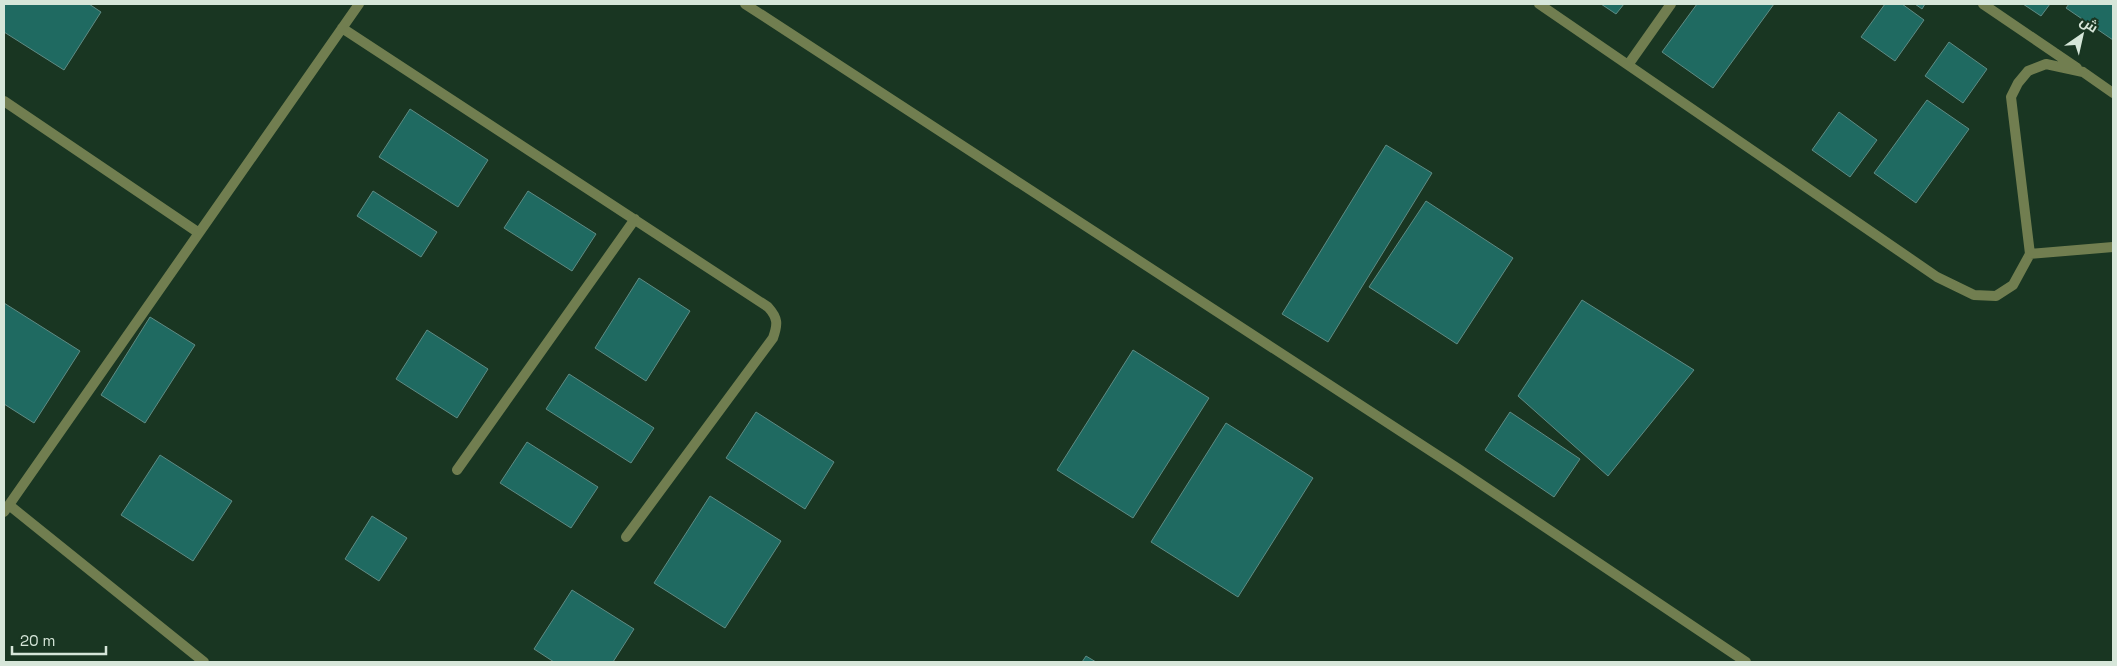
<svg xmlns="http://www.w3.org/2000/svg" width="2117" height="666" viewBox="0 0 2117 666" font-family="'Space Grotesk',Cairo,sans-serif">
<rect width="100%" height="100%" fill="#193622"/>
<!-- building -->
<path fill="#1f6a61" stroke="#5f8b84" d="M4 4H89L101 12 64 70 4 32Z
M1601 4H1624L1616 14Z
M1697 4H1774L1713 88 1662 52Z
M1885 4H1902L1924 20 1895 61 1861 37Z
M1915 4H1925L1922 9Z
M2023 4H2050L2041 16Z
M2069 4H2113V40L2066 8Z
M1949 42 1987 69 1963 103 1925 76Z
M1927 100 1969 129 1916 203 1874 173Z
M410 109 488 160 458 207 379 157Z
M1839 112 1877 140 1850 177 1812 150Z
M1386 145 1432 173 1328 342 1282 314Z
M373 191 437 232 421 257 357 216Z
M528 191 596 234 572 271 504 228Z
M1426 201 1513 258 1457 344 1369 287Z
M639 278 690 311 646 381 595 348Z
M1582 300 1694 370 1608 476 1518 396Z
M4 303 80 351 34 423 4 404Z
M150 317 195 345 145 423 101 395Z
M427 330 488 369 457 418 396 379Z
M1133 350 1209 398 1133 518 1057 470Z
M569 374 654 428 631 463 546 409Z
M756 412 834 462 805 509 726 458Z
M1510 412 1580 459 1554 497 1485 450Z
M1226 423 1313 478 1238 597 1151 542Z
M527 442 598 487 571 528 500 483Z
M160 455 232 501 193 561 121 515Z
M710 496 781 541 725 628 654 583Z
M372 516 407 538 379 581 345 559Z
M572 590 634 629 613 662H554L534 649Z
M1086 656 1096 662H1082Z"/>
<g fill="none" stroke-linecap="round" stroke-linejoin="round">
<!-- street -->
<path stroke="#717e50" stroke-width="10" d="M745 4 1457 468 1746 662
M1539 4 1937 277 1974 295 1996 296 2013 285 2030 254 2011 97 2018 83 2028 71 2046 64 2083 72 2113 93
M1983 4 2077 68
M342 28 768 307C778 318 778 324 773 338L626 537
M1628 65 1671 4
M4 101 199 233
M2030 254 2113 247
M457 470 635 219
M9 505 204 662
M4 512 359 4"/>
</g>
<!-- border -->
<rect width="2117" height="666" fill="none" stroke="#d6e6d9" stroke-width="10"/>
<!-- north arrow -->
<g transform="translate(2082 35) rotate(34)" stroke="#193622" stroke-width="4" paint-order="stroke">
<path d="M0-4L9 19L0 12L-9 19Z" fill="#d6e6d9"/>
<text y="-8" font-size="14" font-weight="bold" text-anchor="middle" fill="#d6e6d9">ش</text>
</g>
<!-- scale -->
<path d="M12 646v8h94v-8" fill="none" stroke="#d6e6d9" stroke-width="2.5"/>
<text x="20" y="646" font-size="15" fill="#d6e6d9" stroke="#193622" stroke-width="4" paint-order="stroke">20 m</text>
</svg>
